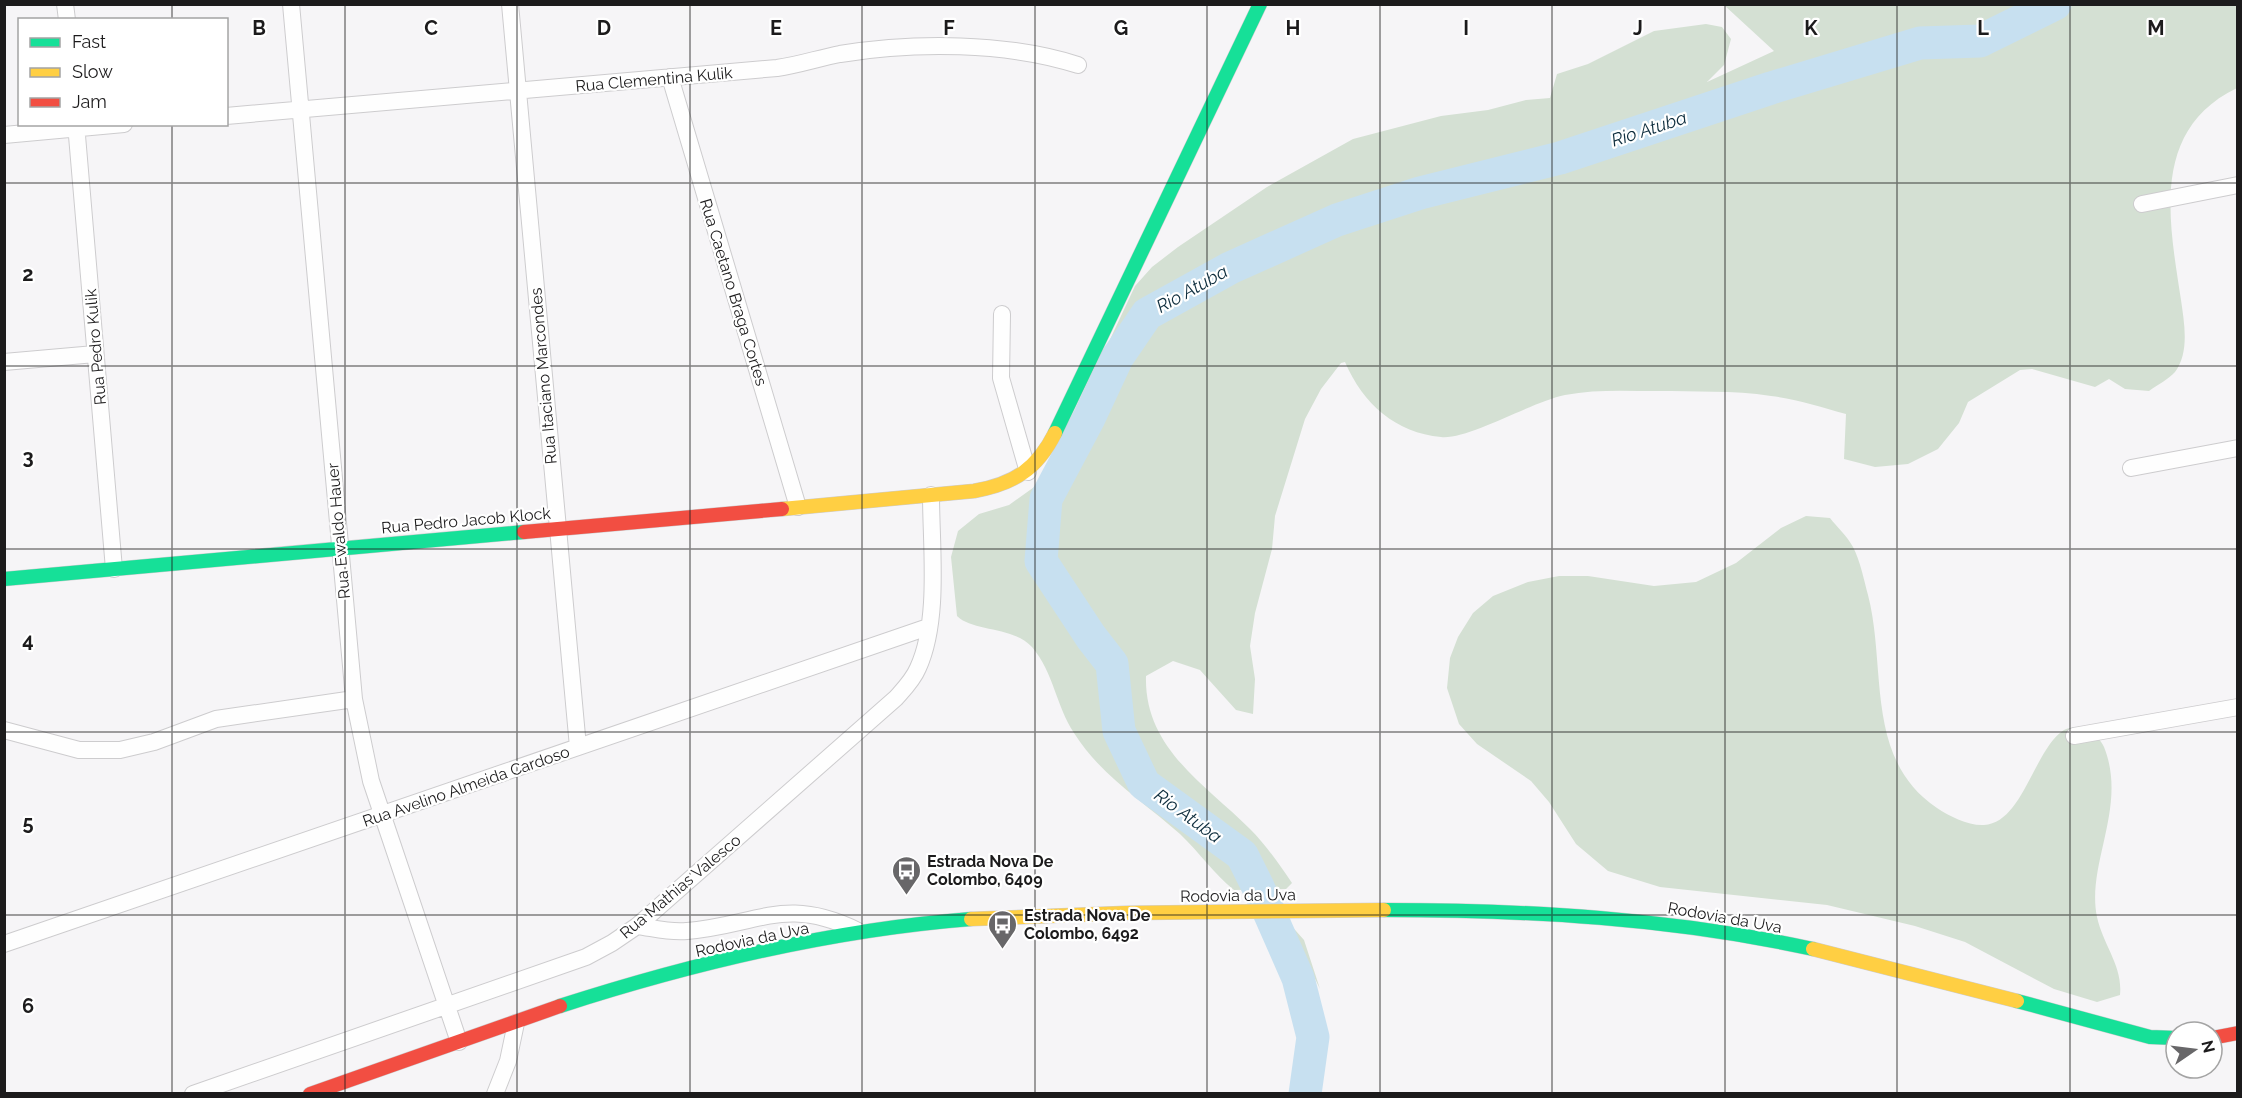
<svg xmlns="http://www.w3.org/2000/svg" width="2242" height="1098" viewBox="0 0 2242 1098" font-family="Raleway,sans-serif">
<rect width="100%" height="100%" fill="#f6f5f7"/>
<!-- green -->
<path fill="#d4e0d3" d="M1724 5H2237V88C2150 130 2169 221 2181 300 2184 322 2190 352 2175 372 2169 379 2157 385 2149 391L2125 389 2109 379 2095 387 2032 369 2020 370 1968 402 1959 423 1938 449 1908 464 1875 467 1844 459 1846 414C1821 407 1796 399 1771 396 1733 390 1694 392 1657 391 1626 391 1595 389 1565 395 1531 402 1468 440 1441 437 1396 433 1363 404 1345 362L1341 363 1321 389 1305 419 1275 516 1272 549 1255 613 1250 646 1255 679 1253 714 1236 710 1200 670 1173 661 1146 676C1144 748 1204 783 1250 829 1266 845 1279 864 1292 883L1286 889 1234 890C1214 874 1199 852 1180 834 1143 801 1101 776 1074 733 1056 706 1054 673 1032 647 1013 626 973 632 957 616L951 557 958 531 979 514 1009 505 1037 485 1069 427 1135 286 1152 267 1178 247 1267 187 1353 139 1441 116 1488 110 1526 100 1550 98 1557 74 1588 64 1654 31 1706 24 1722 27 1731 39 1724 65 1707 82 1774 51Z
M1806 516 1830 518C1837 527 1847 536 1853 547 1860 560 1864 580 1868 595 1887 668 1864 759 1937 808 1949 816 1969 826 1984 825 2023 823 2034 749 2064 730 2069 727 2080 727 2086 726 2092 732 2101 740 2104 747 2128 807 2086 864 2097 917 2103 945 2123 966 2120 995L2097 1002 2054 989 1965 942 1915 926 1827 905 1660 887 1608 871 1576 844 1549 802 1531 781 1477 744 1459 724 1447 688 1450 658 1458 637 1473 613 1493 596 1528 582 1559 576H1588L1654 586 1696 582 1736 563 1781 528Z
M1288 922 1304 940 1320 989 1304 956 1287 942Z"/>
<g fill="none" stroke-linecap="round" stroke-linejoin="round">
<!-- river -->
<path stroke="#c7e0f0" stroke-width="33" d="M1305 1094 1313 1037 1298 978 1258 887 1242 855 1144 784 1119 731 1112 664 1091 637 1041 561 1046 499 1089 418 1117 358 1147 314 1230 268 1337 220 1420 193 1560 158 1771 88 1920 43 1980 41 2055 4"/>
<defs>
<path id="street" d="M65 4 67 20
M291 4 354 699 371 781 459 1042
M510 4 578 747
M670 77 798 507
M226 116 777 68C799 65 819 58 840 54 914 42 1007 42 1078 65
M76 124 114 569
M4 135 124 124
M2142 204 2238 185
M1002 314 1001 378 1028 472
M4 362 95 354
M2131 468 2238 448
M4 730 79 750H120L154 742 216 719 354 699
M2074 736 2238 707
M637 926C653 928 670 933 687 931 758 925 785 895 858 931
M4 944 928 627
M193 1094 586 957 612 943 637 926 896 698C904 689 913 680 918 668 940 620 931 547 931 495
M495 1094 508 1061 516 1023"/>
<path id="fast" d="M1055 433 1260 4
M4 579 524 532
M1384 910C1528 910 1672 918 1813 949
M2017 1001 2150 1037 2176 1038
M560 1006C693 963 832 930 971 919"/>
<path id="slow" d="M782 509 974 491C1014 484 1037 469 1055 433
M971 919 1126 913 1384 910
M1813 949 2017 1001"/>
<path id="jam" d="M524 532 782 509
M2212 1038 2238 1033
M310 1094 560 1006"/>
</defs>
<!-- street casing -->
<use href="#street" stroke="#cdccce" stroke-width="18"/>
<!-- fast casing -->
<use href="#fast" stroke="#cdccce" stroke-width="15"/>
<!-- slow casing -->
<use href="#slow" stroke="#cdccce" stroke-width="15"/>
<!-- jam casing -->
<use href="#jam" stroke="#cdccce" stroke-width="15"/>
<!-- street -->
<use href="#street" stroke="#fefefe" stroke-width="16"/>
<!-- fast -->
<use href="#fast" stroke="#16e098" stroke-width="14"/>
<!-- slow -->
<use href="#slow" stroke="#ffcf43" stroke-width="14"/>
<!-- jam -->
<use href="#jam" stroke="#f24e42" stroke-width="14"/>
</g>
<!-- grid -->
<path fill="none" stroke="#1c1b1c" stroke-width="1.5" stroke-opacity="0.55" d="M172 4V20M345 4V1094M517 4V1094M690 4V1094M862 4V1094M1035 4V1094M1207 4V1094M1380 4V1094M1552 4V1094M1725 4V1094M1897 4V1094M2070 4V1094M172 124V1094M4 183H2238M4 366H2238M4 549H2238M4 732H2238M4 915H2238"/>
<!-- icons -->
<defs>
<symbol id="bus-pin" viewBox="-11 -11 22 30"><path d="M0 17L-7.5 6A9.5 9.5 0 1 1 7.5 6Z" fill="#686769" stroke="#fff"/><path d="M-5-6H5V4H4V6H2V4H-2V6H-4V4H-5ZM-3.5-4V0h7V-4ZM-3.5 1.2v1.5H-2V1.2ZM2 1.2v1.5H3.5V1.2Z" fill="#fff"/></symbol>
</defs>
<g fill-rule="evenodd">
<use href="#bus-pin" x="890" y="854" width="33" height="45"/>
<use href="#bus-pin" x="986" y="908" width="33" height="45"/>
</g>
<g text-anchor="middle" stroke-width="4.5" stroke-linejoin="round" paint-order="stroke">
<!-- street labels -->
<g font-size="16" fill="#1c1b1c" stroke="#fff">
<text transform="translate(654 79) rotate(-5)" y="6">Rua Clementina Kulik</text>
<text transform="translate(734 292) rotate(73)" y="6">Rua Caetano Braga Cortes</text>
<text transform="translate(95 347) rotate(-95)" y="6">Rua Pedro Kulik</text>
<text transform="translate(543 376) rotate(-95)" y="6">Rua Itaciano Marcondes</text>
<text transform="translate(466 520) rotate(-5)" y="6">Rua Pedro Jacob Klock</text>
<text transform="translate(338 531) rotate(-95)" y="6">Rua Ewaldo Hauer</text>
<text transform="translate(466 786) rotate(-19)" y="6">Rua Avelino Almeida Cardoso</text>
<text transform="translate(680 886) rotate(-40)" y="6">Rua Mathias Valesco</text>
<text transform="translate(1238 895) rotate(-1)" y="6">Rodovia da Uva</text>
<text transform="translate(1725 917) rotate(10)" y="6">Rodovia da Uva</text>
<text transform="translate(752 939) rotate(-12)" y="6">Rodovia da Uva</text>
</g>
<!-- poi labels -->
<g font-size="16" font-weight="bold" fill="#1c1b1c" stroke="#fff" text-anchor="start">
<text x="927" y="867">Estrada Nova De<tspan x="927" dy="18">Colombo, 6409</tspan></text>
<text x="1024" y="921">Estrada Nova De<tspan x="1024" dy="18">Colombo, 6492</tspan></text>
</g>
<!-- water labels -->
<g font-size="18" font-style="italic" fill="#0d2d3d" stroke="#fff">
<text transform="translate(1649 129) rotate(-18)" y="6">Rio Atuba</text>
<text transform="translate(1192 289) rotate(-29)" y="6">Rio Atuba</text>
<text transform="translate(1188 816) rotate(36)" y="6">Rio Atuba</text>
</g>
</g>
<g font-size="20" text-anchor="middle" font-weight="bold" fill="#1c1b1c" stroke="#fff" stroke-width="4.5" stroke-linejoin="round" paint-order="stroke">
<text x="259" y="35">B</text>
<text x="431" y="35">C</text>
<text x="604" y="35">D</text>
<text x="776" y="35">E</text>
<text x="949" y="35">F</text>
<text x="1121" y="35">G</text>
<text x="1293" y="35">H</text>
<text x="1466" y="35">I</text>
<text x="1638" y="35">J</text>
<text x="1811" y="35">K</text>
<text x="1983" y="35">L</text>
<text x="2156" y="35">M</text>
<text x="28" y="281">2</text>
<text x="28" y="464">3</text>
<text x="28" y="647">4</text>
<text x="28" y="830">5</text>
<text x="28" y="1013">6</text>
</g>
<!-- border -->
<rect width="2242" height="1098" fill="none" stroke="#1c1b1c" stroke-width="12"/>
<!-- legend -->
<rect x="18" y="18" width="210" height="108" fill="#ffffff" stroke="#a4a4a4" stroke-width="1.5"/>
<rect x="30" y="38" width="30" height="9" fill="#16e098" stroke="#a4a4a4" stroke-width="1.5"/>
<text x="72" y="48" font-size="18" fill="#1c1b1c">Fast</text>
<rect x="30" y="68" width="30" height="9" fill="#ffcf43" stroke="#a4a4a4" stroke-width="1.5"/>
<text x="72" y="78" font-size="18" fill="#1c1b1c">Slow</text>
<rect x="30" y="98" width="30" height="9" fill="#f24e42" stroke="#a4a4a4" stroke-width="1.5"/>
<text x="72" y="108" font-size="18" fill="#1c1b1c">Jam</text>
<!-- north arrow -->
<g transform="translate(2194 1050) rotate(76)"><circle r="28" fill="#ffffff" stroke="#a4a4a4" stroke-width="1.5"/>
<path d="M0-4.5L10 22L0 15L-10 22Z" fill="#686769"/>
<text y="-9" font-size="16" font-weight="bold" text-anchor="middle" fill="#1c1b1c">N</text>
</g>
</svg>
